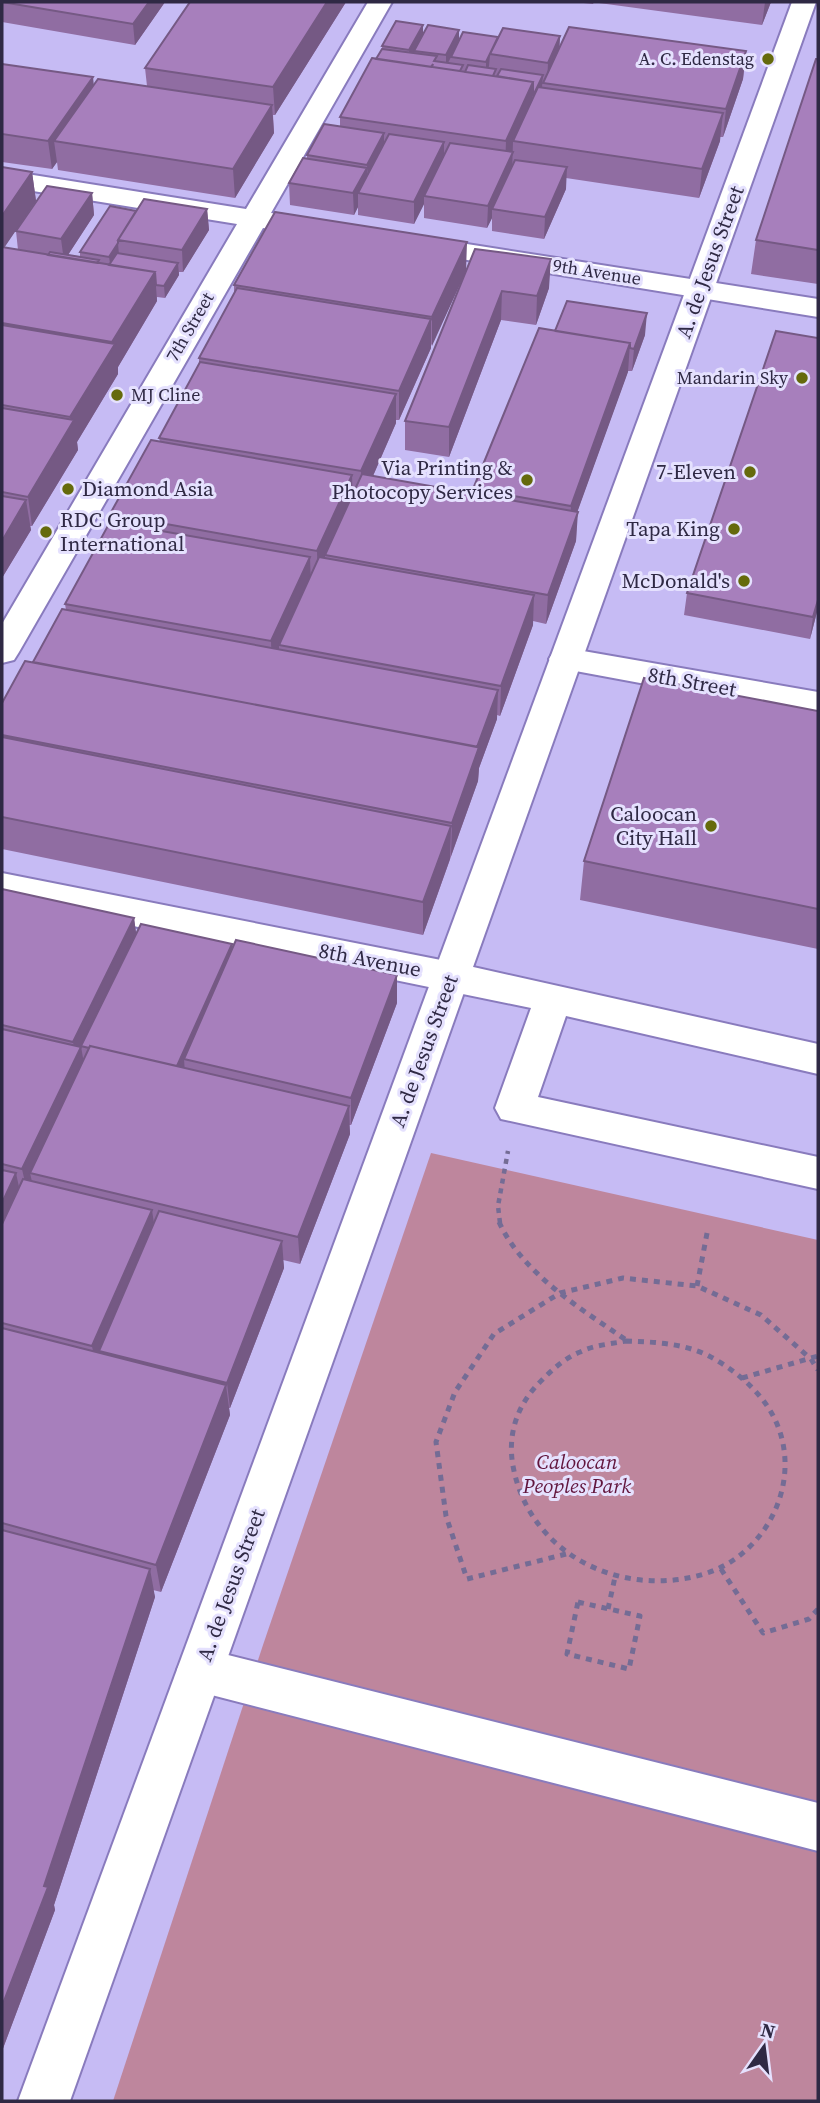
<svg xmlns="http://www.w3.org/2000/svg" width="820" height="2103" viewBox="0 0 820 2103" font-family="'Source Serif 4',serif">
<rect width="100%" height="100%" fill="#c6bbf4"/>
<!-- green -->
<path fill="#be869d" d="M431 1153 818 1240V2101H113L263 1645Z"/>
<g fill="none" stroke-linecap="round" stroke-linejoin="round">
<defs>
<path id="minor" d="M368 2H392L271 213 332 223 336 229 332 235 322 237 263 228 19 652 14 660 2 663V624L237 224 2 186V170L246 209Z
M416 236 818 299V317L406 250 402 244 406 238Z
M566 648 818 692V716L554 667 549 659 554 651Z
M2 873 451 962 818 1044V1074L566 1016 538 1097 818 1157V1189L501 1119 495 1108 531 1008 2 899Z
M200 1648 818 1803V1851L200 1692 184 1685 177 1670 184 1655Z"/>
<path id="major" d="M792 2H816L70 2101H18Z"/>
</defs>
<!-- minor casing -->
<use href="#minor" stroke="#897bbd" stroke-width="4"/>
<!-- major casing -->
<use href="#major" stroke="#897bbd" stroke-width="4"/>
<!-- path-far1 -->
<path stroke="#746c95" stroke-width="4.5" stroke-dasharray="5 5" stroke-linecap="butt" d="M500 1223 498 1206 508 1151"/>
<!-- path -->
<path stroke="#746c95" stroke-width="5" stroke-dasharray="6 6" stroke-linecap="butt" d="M499 1222C523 1274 580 1308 626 1340
M697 1286 708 1228
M626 1341C654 1342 683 1343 709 1356 732 1368 757 1388 771 1412 807 1474 770 1554 704 1574 621 1599 529 1554 513 1466 507 1433 518 1403 542 1380 553 1369 565 1358 580 1352 594 1345 611 1344 626 1341Z
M742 1378 818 1356
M566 1554 467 1579 446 1516 436 1442 455 1392 494 1334 560 1293 623 1278 697 1286 761 1315 811 1359 818 1370
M721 1569 763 1633 809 1619 818 1609
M578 1602 640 1616 629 1669 567 1654Z
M608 1609 615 1577"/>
<!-- minor -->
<use href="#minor" fill="#fff" fill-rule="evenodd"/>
<!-- major -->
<use href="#major" fill="#fff" fill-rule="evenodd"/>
</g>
<!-- wall -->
<path fill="#906da2" d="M2 2H165L135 45 2 22Z
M190 2H346L275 115H273L274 133 235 198 58 170 57 162 52 169 2 162V64L93 85 147 86 145 68Z
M574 2H594L593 4Z
M599 2H771L762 25 599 3Z
M423 35 459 41 498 37 560 36 559 48 746 51 743 79 723 137H720V141L699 198 566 178V189L544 239 492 231V218L487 228 424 218V204L414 224 358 215V207L354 215 290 205 289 183 307 158V155L340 127V117L376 59 382 49V46Z
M818 56V284L751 274 756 240Z
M2 167 32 172 36 201 4 247 18 250 16 231 92 193 94 215 68 255 80 257V252L136 211 207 209 209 230 183 272H179V275L165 298 157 297V301L118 367V374L77 442 78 450 32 526H30L31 530 2 578Z
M466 270 549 288 536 325 501 320 449 457 405 450V421L462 280 431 346V348L399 420H396V423L373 476 473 494V489L555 331 645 335 632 371H628L577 512 576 541 546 624 533 621V625L500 716 497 715V719L479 768 478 781 423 935 2 849V703L33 662 66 610 65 604 111 522 110 514 160 442 159 438 199 364V358L234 293V285Z
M687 593 818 608 810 639 684 615Z
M818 711V949L580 900 584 861Z
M2 889 134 918 136 935 232 944V949L397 1003 351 1125H349L350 1134 300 1264 283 1260 284 1268 230 1408H229L230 1415 161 1592 153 1590 155 1597 54 1905 55 1910 2 2051Z"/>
<!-- shaded-wall -->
<path fill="#755984" d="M149 2H165L135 45 133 24Z
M327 2H346L275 115 273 87Z
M765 2H771L762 25Z
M423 25V37L409 62V50Z
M459 30V41L446 67V55Z
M560 36 559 57 547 84 548 63Z
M746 51 743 79 723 137 726 109Z
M490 55 489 66 486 74V62Z
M543 75 542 87 532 107 533 96Z
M93 77 96 106 54 141 57 162 52 169 48 141Z
M533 82 532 110 513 141 512 174 492 209V218L487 228 488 206 505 170 506 141Z
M272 105 274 133 235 198 233 169Z
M723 113 720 141 699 198 702 169Z
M384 133V155L368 186 367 165Z
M444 142V163L424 196V204L414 224V202Z
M567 167 566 189 544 239 545 217Z
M367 168V189L358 193V207L354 215 353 193Z
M32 172 36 201 2 251V216Z
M92 193 94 215 64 261 61 239Z
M207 209 209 230 183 272 182 250Z
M467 242 466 271 432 346V317Z
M118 243 119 255 111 269 109 257Z
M551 259 549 288 536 325 537 296Z
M178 263 179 275 165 298 164 286Z
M155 272 157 301 118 367V374L77 442 78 450 32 526 28 497 71 425 70 417 113 348 112 342Z
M502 291 501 320 449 457V427Z
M647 313 645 335 632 371 634 349Z
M431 319V348L399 420V391Z
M630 343 628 372 569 535 571 506Z
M396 394V423L362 501 361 471Z
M352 475 353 505 325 555V565L318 581 317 551Z
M26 500 31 530 2 578V541Z
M578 512 576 541 546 624 548 595Z
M310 557 311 587 279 645V656L272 671 271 641Z
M534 595 533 625 500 716 501 686Z
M818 600V608L810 639 813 617Z
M498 690 497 719 479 768 478 781 451 856 452 823 476 748Z
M451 826 450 859 423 935V902Z
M134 918 138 946 81 1046 86 1076 30 1173 33 1186 28 1196 22 1169 76 1058 73 1042Z
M232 944 234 966 184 1059 185 1074 176 1068Z
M397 975V1003L351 1125V1098Z
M349 1106 350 1134 300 1264 298 1237Z
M16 1173 22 1201 2 1243V1203Z
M152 1210 156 1237 99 1351 101 1362 97 1372 92 1346Z
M282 1241 284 1268 230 1408 227 1383Z
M226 1385 230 1415 161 1592 156 1565Z
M150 1569 155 1597 54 1905 55 1910 2 2051V2006L44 1886Z"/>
<!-- building -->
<path fill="#a77fbc" stroke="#755984" stroke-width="2" d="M2 2H149L133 24Z
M190 2H327L273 87 145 68Z
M396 21 423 25 409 50 382 46Z
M428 25 459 30 446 55 414 51Z
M569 27 746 51 726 109 543 83Z
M503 28 560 36 548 63 490 54Z
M463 32 498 37 486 62 451 57Z
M382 49 437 56 434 61 463 65 460 71 432 67 433 64 431 67 376 59Z
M372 58 533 82 506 141 340 117Z
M816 59H818V250L756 240Z
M2 64 93 77 48 141 2 134Z
M468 65 496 69 493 76 465 72Z
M501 69 543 75 533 96V82L497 76Z
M98 79 272 105 233 169 54 141Z
M538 87 723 113 702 169 513 141Z
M324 124 384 133 367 165 307 155Z
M389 134 444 142 414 202 358 193Z
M450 143 513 152 488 206 424 196Z
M303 158 367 168 353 193 289 183Z
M515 160 567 167 545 217 492 209Z
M2 167 32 172 2 216Z
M47 186 92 193 61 239 16 231Z
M144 199 207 209 182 250 118 240Z
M110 206 136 211 118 240V243L109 257 80 252Z
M275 212 467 242 432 317 234 285Z
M2 247 155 272 112 342 2 323Z
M475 249 551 259 537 296 502 291 449 427 405 421Z
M50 252 99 260 97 263 48 255Z
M117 253 178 263 164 286 156 285 155 272 109 265Z
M237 288 431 319 399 391 199 358Z
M567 301 647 313 634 349 630 348V343L555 331Z
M2 325 115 344 70 417 2 405Z
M539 328 630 343 571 506 473 489Z
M776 331 818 338V600L813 617 687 593Z
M200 362 396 394 361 471 159 438Z
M2 408 74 420 28 497 2 492Z
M151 440 352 475 317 551 110 514Z
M362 474 578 512 548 595 325 555Z
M2 496 26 500 2 541Z
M110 522 310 557 271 641 65 604Z
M319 557 534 595 501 686 279 645Z
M62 609 498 690 477 747 33 662Z
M25 661 479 747 452 823 2 735V703Z
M644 678 818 711V909L584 861Z
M2 737 451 826 423 902 2 817Z
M2 889 134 918 73 1042 2 1025Z
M141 924 232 944 177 1066 90 1046 89 1048 81 1046Z
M236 940 397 975 351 1098 184 1059Z
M2 1029 81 1047 22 1169 2 1164Z
M90 1046 349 1106 298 1237 30 1173Z
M2 1170 16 1173 2 1203Z
M23 1179 152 1210 92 1346 2 1323V1224Z
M159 1211 282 1241 227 1383 99 1351Z
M2 1328 226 1385 156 1565 2 1523Z
M2 1530 150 1569 44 1886 48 1887 2 2006Z"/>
<!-- markers -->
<g fill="#656a0c" stroke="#e5e1fe" stroke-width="2.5">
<circle cx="768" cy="59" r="7"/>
<circle cx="802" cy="378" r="7"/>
<circle cx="117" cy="395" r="7"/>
<circle cx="750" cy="472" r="7"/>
<circle cx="527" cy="480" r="7"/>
<circle cx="68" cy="489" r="7"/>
<circle cx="734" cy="529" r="7"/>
<circle cx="46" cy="532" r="7"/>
<circle cx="744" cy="581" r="7"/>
<circle cx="711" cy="826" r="7"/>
</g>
<g text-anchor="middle" stroke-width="6" stroke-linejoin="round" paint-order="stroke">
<!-- far-poi labels -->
<g font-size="18" fill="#2f2944" stroke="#e5e1fe" text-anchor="end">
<text x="754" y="65">A. C. Edenstag</text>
<text x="788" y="384">Mandarin Sky</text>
<text x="131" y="401" text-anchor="start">MJ Cline</text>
</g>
<!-- far-street labels -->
<g font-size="18" fill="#2f2944" stroke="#e5e1fe">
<text transform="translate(597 272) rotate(9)" y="6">9th Avenue</text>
<text transform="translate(190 327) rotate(-60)" y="6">7th Street</text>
</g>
<!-- street labels -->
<g font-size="21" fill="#2f2944" stroke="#e5e1fe">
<text transform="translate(710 262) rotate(-70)" y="7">A. de Jesus Street</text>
<text transform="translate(692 682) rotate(10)" y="7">8th Street</text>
<text transform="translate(370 960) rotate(11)" y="7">8th Avenue</text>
<text transform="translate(424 1051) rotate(-70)" y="7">A. de Jesus Street</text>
<text transform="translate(231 1585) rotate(-70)" y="7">A. de Jesus Street</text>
</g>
<!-- poi labels -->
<g font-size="21" fill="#2f2944" stroke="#e5e1fe" text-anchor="end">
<text x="513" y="475">Via Printing &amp;<tspan x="513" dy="24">Photocopy Services</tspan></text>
<text x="736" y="479">7-Eleven</text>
<text x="82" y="496" text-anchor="start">Diamond Asia</text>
<text x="60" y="527" text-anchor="start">RDC Group<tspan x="60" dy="24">International</tspan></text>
<text x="720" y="536">Tapa King</text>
<text x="730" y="588">McDonald's</text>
<text x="697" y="821">Caloocan<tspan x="697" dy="24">City Hall</tspan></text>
</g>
<!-- park labels -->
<g font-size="21" font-style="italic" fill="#62153d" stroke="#e5e1fe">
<text x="577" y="1469">Caloocan<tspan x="577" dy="24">Peoples Park</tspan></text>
</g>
</g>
<!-- border -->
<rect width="820" height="2103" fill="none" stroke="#2f2944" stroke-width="7"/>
<!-- north arrow -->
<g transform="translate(764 2047) rotate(14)" stroke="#e5e1fe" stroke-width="5" paint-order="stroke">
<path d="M0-5L12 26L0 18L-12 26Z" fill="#2f2944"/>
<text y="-10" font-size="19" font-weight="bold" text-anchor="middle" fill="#2f2944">N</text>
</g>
</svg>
